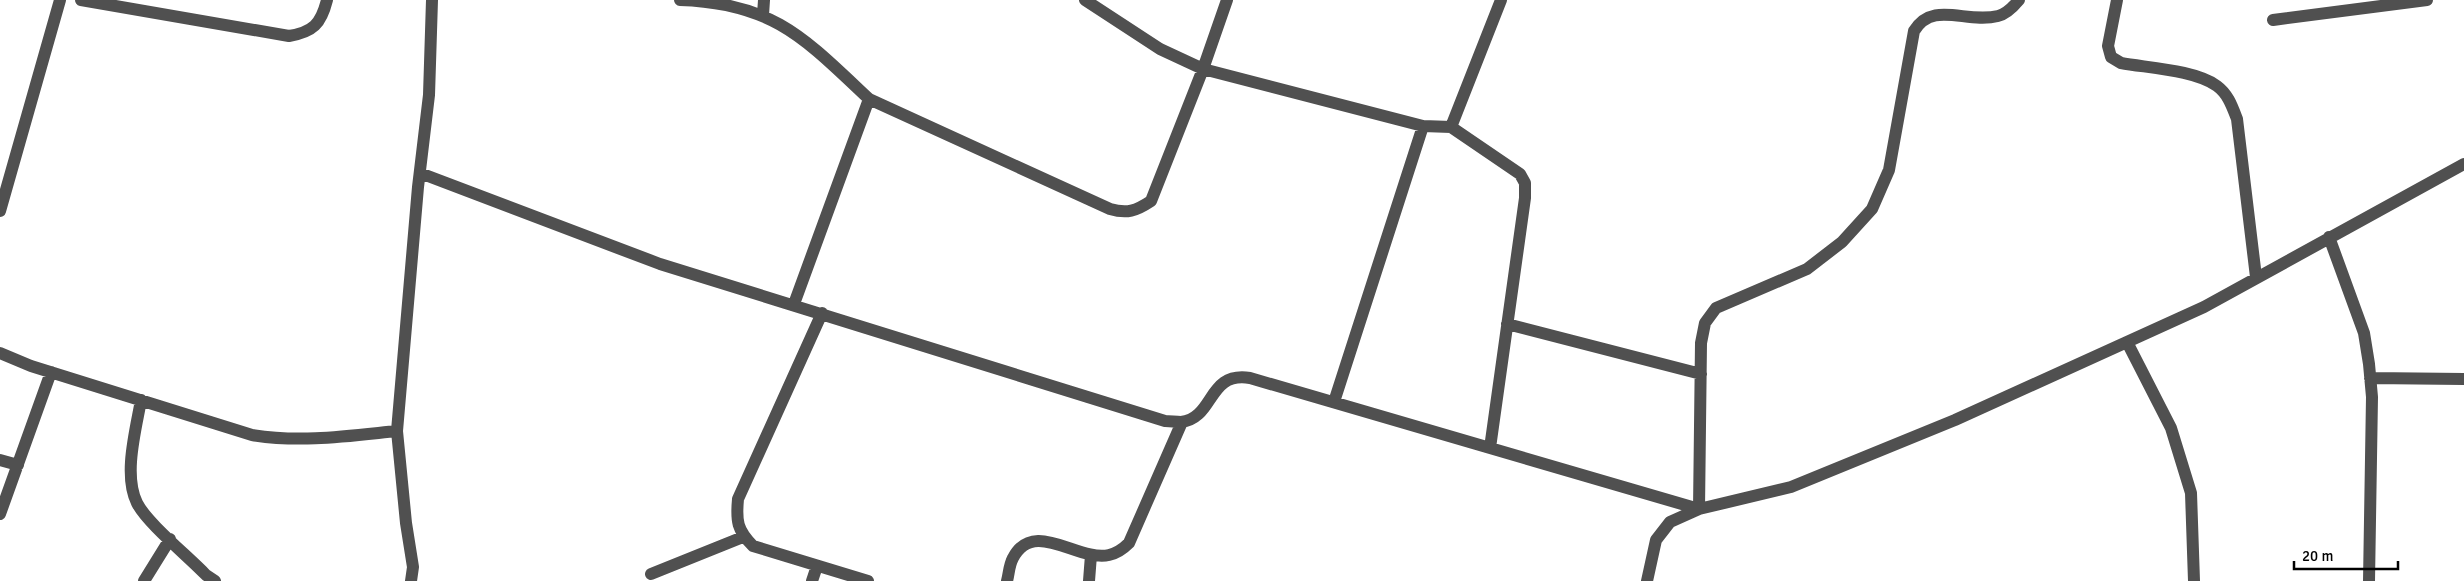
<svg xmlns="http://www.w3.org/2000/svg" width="2464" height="581" viewBox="0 0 2464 581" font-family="Signika,sans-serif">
<rect width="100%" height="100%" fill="#fff"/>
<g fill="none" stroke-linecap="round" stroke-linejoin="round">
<!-- minor -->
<path stroke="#505050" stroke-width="12" d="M81 0 289 36C313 32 321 24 327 0
M680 0C774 3 805 39 869 99
M1085 0 1160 49 1203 69 1423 126 1451 127 1501 0
M2117 0 2108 46 2111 57 2121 63C2148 68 2195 70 2217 86 2228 94 2232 106 2237 119L2256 277
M763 15 764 0
M2273 20 2427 0
M1451 127 1520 174 1525 183V198L1490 448
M420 173 660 264 1165 421C1170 421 1176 422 1181 422 1215 418 1207 371 1250 378L1699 509 1701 343 1705 323 1716 308 1807 269 1842 242 1872 209 1889 170 1914 31C1933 0 1966 24 1998 16 2007 14 2014 6 2019 0
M0 211 60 0
M2329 237 2364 333 2369 364 2372 397 2369 581
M794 304 869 99 1110 209C1127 214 1136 211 1151 201L1203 69 1227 0
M822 313 738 499C736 521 737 530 753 546L868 581
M1507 324 1701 374
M2127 342 2171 428 2191 493 2194 581
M0 353 31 366 252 435C301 443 348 436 397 431
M2370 378 2464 379
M141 400C136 429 123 475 137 503 147 523 189 557 206 575L215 581
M1334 402 1423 126
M0 460 18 465
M0 514 51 372
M651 574 743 537
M144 581 170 539
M411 581 413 567 406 523 397 431 418 187 429 95 432 0
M812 581 817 566
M1007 581C1009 574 1009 565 1013 558 1034 518 1078 562 1109 555 1118 553 1123 549 1129 543L1182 422
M1089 581 1091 555
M1647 581 1656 540 1670 522 1699 509 1791 487 1955 420 2204 307 2464 164"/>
</g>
<!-- scale -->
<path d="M2294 561v8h104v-8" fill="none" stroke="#000000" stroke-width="2.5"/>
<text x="2302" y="561" font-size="15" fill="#000000" stroke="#ffffff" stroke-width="4" paint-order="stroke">20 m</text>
</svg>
